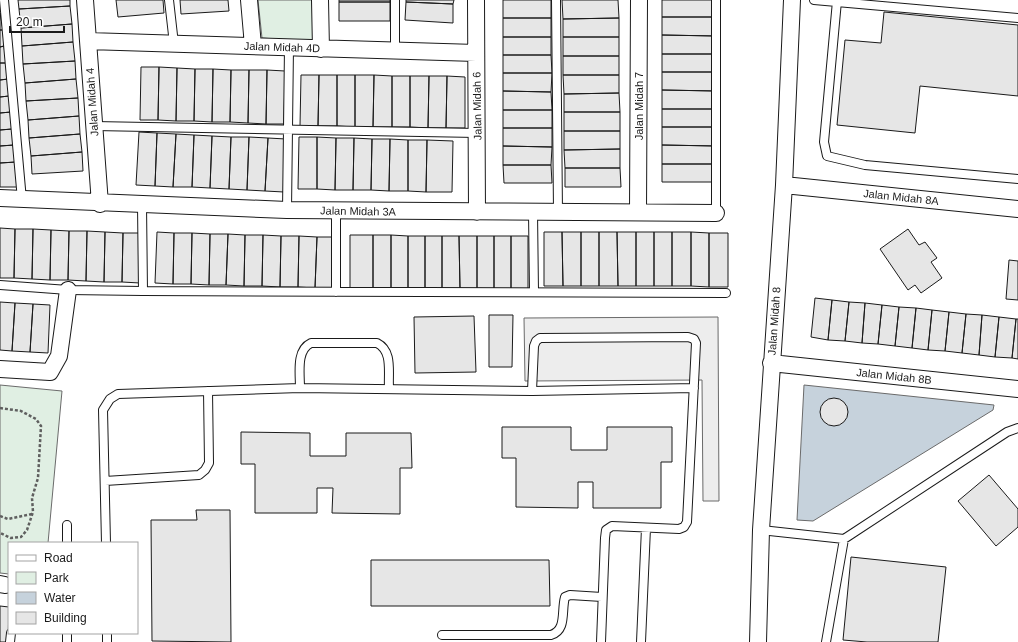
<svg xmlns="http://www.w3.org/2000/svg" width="1018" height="642" viewBox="0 0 1018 642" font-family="Arial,sans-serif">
<rect width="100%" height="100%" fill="#fff"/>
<!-- green -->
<path fill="#e0efe3" stroke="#6a6a6a" d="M258 0H312L315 42 262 38Z
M0 385 62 391 48 543H9V574L0 573Z"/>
<!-- parking -->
<path fill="#ededed" stroke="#6a6a6a" d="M718 317 719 501H703L702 380 525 381 524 318Z"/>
<!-- water -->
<path fill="#c6d2dc" stroke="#6a6a6a" d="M804 385 994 405 993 410 813 521 797 520Z"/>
<!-- building -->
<path fill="#e6e6e6" stroke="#1a1a1a" d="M18 0H70V6L19 9Z
M116 0H163L164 13 118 17Z
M180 0H228L229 11 181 14Z
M339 0H390V2H339Z
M406 0H454L453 4 406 2Z
M503 0H551V18H503Z
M562 0H618L619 18 563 19Z
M662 0H716V17H662Z
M339 2H390V21H339Z
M406 2 453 4V23L405 20Z
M70 6 72 24 21 28 19 9Z
M884 12 1018 25V96L920 86 915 133 837 125 845 40 881 43Z
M0 13 3 30H0Z
M662 17H716V36L662 35Z
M503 18H551V37H503Z
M619 18V37H563V19Z
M72 24 73 42 22 46 21 28Z
M0 30H3L4 46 0 47Z
M662 35 716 36V54H662Z
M503 37H551V55H503Z
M563 37H619V56H563Z
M73 42 75 61 23 64 22 46Z
M4 46 6 63H0V47Z
M662 54H716V72H662Z
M503 55H551L552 73H503Z
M563 56H619V75H563Z
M75 61 76 79 25 83 23 64Z
M0 63H6L8 79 0 80Z
M141 67H159L158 120H140Z
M159 67 177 68 176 121 158 120Z
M177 68 195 69 194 121H176Z
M195 69H213L212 122 194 121Z
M213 69 231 70 230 122H212Z
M231 70H249L248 123 230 122Z
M249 70H267L266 124 248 123Z
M267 70 285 71 284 124H266Z
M662 72H716V91L662 90Z
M503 73H552L551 92 503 91Z
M301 75H319L318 126H300Z
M319 75H337V126H318Z
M337 75H355V127L337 126Z
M355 75H374L373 127H355Z
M374 75 392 76V127H373Z
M563 75H619V93L564 94Z
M392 76H410V127H392Z
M410 76H429L428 128 410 127Z
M429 76H447L446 128H428Z
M447 76 465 77V128H446Z
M8 79 9 96 0 97V80Z
M76 79 78 98 26 101 25 83Z
M662 90 716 91V109H662Z
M503 91 551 92 552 110H503Z
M619 93 620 112H564V94Z
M9 96 11 112 0 113V97Z
M78 98 79 116 28 120 26 101Z
M662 109H716V127H662Z
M503 110H552V128H503Z
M11 112 12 129 0 130V113Z
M564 112H620V131H564Z
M79 116 80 134 29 138 28 120Z
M662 127H716V146L662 145Z
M503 128H552V147L503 146Z
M12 129 14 145 0 146V130Z
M564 131H620V149L564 150Z
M139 132 157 133 155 186 136 185Z
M157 133 176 134 173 187 155 186Z
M80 134 82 152 31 156 29 138Z
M176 134 194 135 192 187H173Z
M194 135 212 136 210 188 192 187Z
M212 136 231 137 229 189 210 188Z
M231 137H249L247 190 229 189Z
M249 137 268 138 265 191 247 190Z
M299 137H317V189H298Z
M317 137 336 138 335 190 317 189Z
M268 138 286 139 284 192 265 191Z
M336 138H354L353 190H335Z
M354 138 372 139 371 190H353Z
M372 139H390L389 191 371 190Z
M390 139 408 140V191H389Z
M408 140H427L426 192 408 191Z
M427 140 453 141 452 192H426Z
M14 145 16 162 0 163V146Z
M662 145 716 146V164H662Z
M503 146 552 147 551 165H503Z
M620 149V168H565L564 150Z
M82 152 83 171 32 174 31 156Z
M16 162 18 187H0V163Z
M662 164H716V182H662Z
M503 165H551L552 183H504Z
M565 168H620L621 187H565Z
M0 228 15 229 14 278H0Z
M15 229H33L32 279 14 278Z
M33 229 51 230 50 280 32 279Z
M908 229 919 245 925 242 937 258 931 262 942 278 921 293 915 285 908 290 880 249Z
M51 230 69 231 68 280H50Z
M69 231H87L86 281 68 280Z
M87 231 105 232 104 282 86 281Z
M105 232 123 233 122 282H104Z
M157 232 174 233 173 284 155 283Z
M544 232H562L563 286H544Z
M562 232H581V286H563Z
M581 232H599V286H581Z
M599 232H617L618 286H599Z
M617 232H636V286H618Z
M636 232H654V286H636Z
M654 232H672V286H654Z
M672 232H691V286H672Z
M691 232 709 233V287L691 286Z
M123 233H141L140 283 122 282Z
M174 233H192L191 284H173Z
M192 233 210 234 209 285 191 284Z
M709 233H728V287H709Z
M210 234H228L226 285H209Z
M228 234 245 235 244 286 226 285Z
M245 235H263L262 286H244Z
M263 235 281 236 280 287 262 286Z
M350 235H373V289L350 288Z
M373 235H391V289H373Z
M391 235 408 236V289H391Z
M281 236H299L298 287H280Z
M299 236 317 237 315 288 298 287Z
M408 236H425V289H408Z
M425 236H442V289H425Z
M442 236H459L460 289H442Z
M459 236H477V289H460Z
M477 236H494V289H477Z
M494 236H511V289H494Z
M511 236H528V289H511Z
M317 237H334L333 289 315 288Z
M1009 260 1018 261V300L1006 299Z
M815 298 832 300 828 340 811 337Z
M832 300 849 302 845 341 828 340Z
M0 302 15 303 12 351 0 350Z
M849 302 865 303 862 343 845 341Z
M15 303 33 304 30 352 12 351Z
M865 303 882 305 878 344 862 343Z
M33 304 50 305 48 353 30 352Z
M882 305 899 307 895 346 878 344Z
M899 307 916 308 912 348 895 346Z
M916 308 932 310 928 350 912 348Z
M932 310 949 312 945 351 928 350Z
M949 312 966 314 962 353 945 351Z
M966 314 982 315 979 355 962 353Z
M489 315H513L512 367H489Z
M982 315 999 317 995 357 979 355Z
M474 316 476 372 415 373 414 317Z
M999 317 1016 319 1012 358 995 357Z
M1016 319H1018V359L1012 358Z
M820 412a14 14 0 1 1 28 0a14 14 0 1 1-28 0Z
M502 427H571V450H607V427H672V462H661V508H593V482H578V508L516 507V458H502Z
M241 432 310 433V456H346V433H411L412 468H400V514L332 513 333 488H317V513H255V464H241Z
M989 475 1018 509V527L996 546 958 501Z
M196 510H230L231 642 152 641 151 520H197Z
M851 557 946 567 938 642H867L843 640Z
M371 560H549L550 606H371Z
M0 606 9 607 8 642H0Z"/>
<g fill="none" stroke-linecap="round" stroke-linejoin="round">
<defs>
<path id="lane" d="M4 0 22 200
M169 0 174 44
M395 0V51
M556 0 558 212
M716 0V213
M814 0 1018 18
M837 1 824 142 827 156 865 165 1018 179
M94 126 477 133
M142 205 143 291
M287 210 289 47
M533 212 534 292
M0 285 68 290 143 291 726 293
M336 292V210
M300 388C300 373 296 350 311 343H377C393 351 388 372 389 388
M532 391 534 346 536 341 540 338 688 337 694 339 696 343 687 522 684 527 679 529 612 526 606 530 605 538 601 642
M105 481 199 475 205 470 209 463 208 391
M67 525V543
M761 530 844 539 1007 432 1018 428
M106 543 103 410 110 399 118 394 300 388 532 391 694 388
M67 633V642
M107 633V642
M442 635H551C567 630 561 611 565 597L570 595 602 597
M10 642 11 633
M641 642 646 528
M826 642 844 539"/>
<path id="street" d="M85 0 100 204
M249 0 253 46
M320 0 321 49
M476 0 477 212
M88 41 476 53
M784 185 1018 209
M0 198 287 210 716 213
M638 212 639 0
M771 363 1018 389
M0 369 50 372 59 356 68 290
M0 584 5 585
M758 642 761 530 784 185 792 0"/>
</defs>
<!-- lane casing -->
<use href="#lane" stroke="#1a1a1a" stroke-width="10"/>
<!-- street casing -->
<use href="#street" stroke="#1a1a1a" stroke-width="18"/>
<!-- path -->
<path stroke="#5f5f5f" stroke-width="2.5" stroke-dasharray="3 2" stroke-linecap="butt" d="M0 408 21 411 36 419 41 426 38 478 32 498 33 512 27 530 21 537 11 538 0 533
M0 516 8 519 32 514"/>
<!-- lane -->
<use href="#lane" stroke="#fff" stroke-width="8"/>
<!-- street -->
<use href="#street" stroke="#fff" stroke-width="16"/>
</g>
<g text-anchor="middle" stroke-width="3" stroke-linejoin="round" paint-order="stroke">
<!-- street labels -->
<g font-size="11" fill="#1a1a1a" stroke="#fff">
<text transform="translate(282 47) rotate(2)" y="4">Jalan Midah 4D</text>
<text transform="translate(92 102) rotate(-94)" y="4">Jalan Midah 4</text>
<text transform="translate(477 106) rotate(-91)" y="4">Jalan Midah 6</text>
<text transform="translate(639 106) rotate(-90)" y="4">Jalan Midah 7</text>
<text transform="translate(901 197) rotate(6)" y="4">Jalan Midah 8A</text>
<text transform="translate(358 211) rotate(1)" y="4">Jalan Midah 3A</text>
<text transform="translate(774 321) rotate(-86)" y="4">Jalan Midah 8</text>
<text transform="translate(894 376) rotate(6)" y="4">Jalan Midah 8B</text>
</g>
</g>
<!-- legend -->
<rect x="8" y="542" width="130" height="92" fill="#ffffff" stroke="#a3a3a3"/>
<rect x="16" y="555" width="20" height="6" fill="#ffffff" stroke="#a3a3a3"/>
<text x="44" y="562" font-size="12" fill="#1a1a1a">Road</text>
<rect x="16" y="572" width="20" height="12" fill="#e0efe3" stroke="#a3a3a3"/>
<text x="44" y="582" font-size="12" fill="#1a1a1a">Park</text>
<rect x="16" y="592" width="20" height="12" fill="#c6d2dc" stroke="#a3a3a3"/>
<text x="44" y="602" font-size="12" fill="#1a1a1a">Water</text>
<rect x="16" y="612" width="20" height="12" fill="#e6e6e6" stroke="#a3a3a3"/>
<text x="44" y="622" font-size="12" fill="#1a1a1a">Building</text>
<!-- scale -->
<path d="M10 26v6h54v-6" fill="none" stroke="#1a1a1a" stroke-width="2"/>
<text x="16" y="26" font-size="12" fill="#1a1a1a" stroke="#ffffff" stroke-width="3" paint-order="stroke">20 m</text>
</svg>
